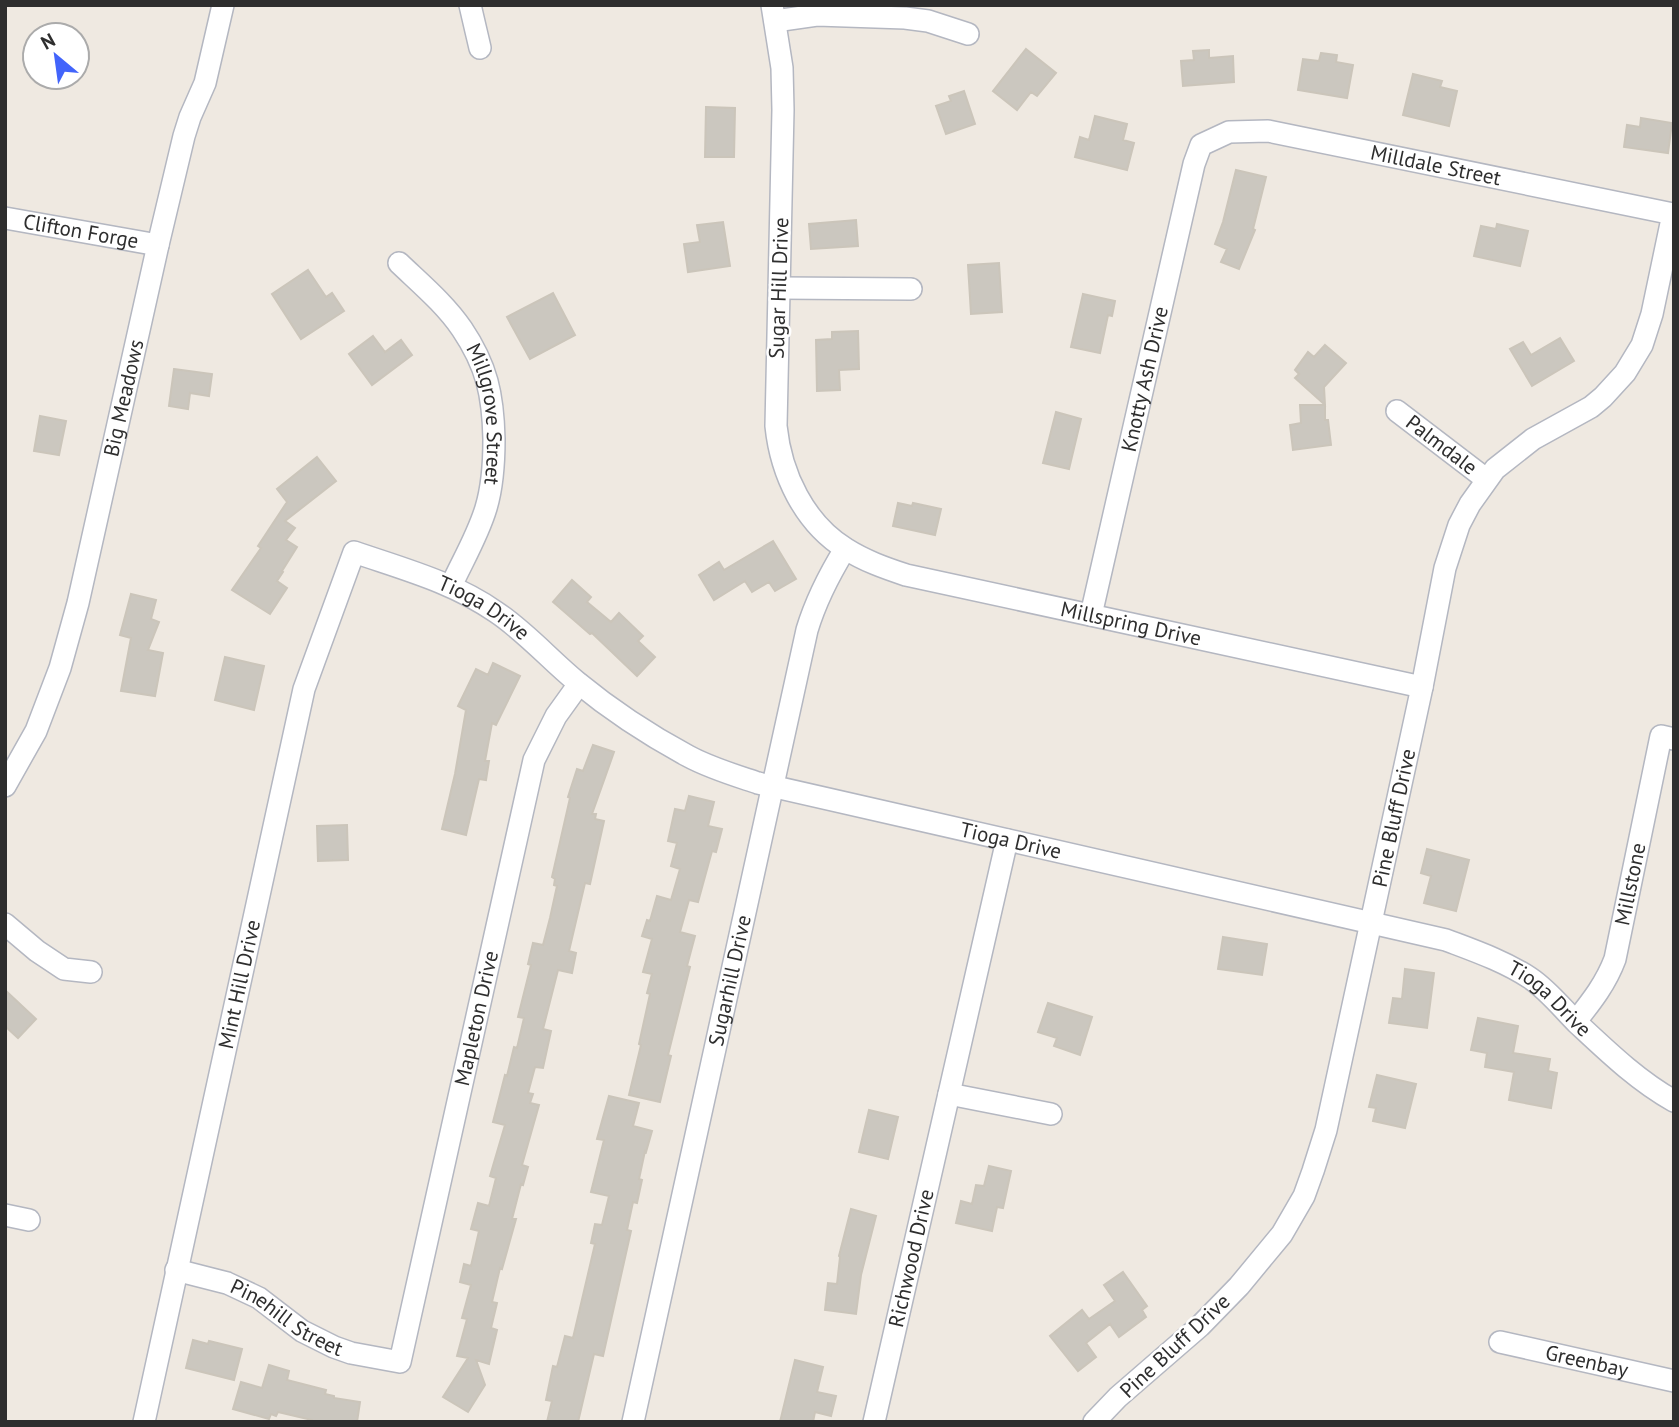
<svg xmlns="http://www.w3.org/2000/svg" width="1679" height="1427" viewBox="0 0 1679 1427" font-family="'PT Sans',sans-serif">
<rect width="100%" height="100%" fill="#efe9e1"/>
<!-- building -->
<path fill="#cbc7bf" stroke="#cbc5ba" stroke-width="2" d="M1026 49 1056 73 1037 96 1031 92 1017 110 993 91Z
M1209 50V58L1233 56 1234 82 1183 86 1181 61 1194 60 1193 51Z
M1321 53 1337 55 1336 62 1353 65 1347 98 1298 90 1303 59 1319 61Z
M1413 74 1442 81 1440 87 1457 91 1449 126 1403 115Z
M964 91 975 124 946 134 936 106 951 101 949 96Z
M706 107 735 108 734 157H705Z
M1095 116 1127 124 1123 140 1134 143 1127 170 1075 157 1080 137 1089 140Z
M1641 118 1672 123 1668 153 1624 147 1627 125 1640 127Z
M1236 170 1266 177 1253 229 1255 230 1239 269 1221 262 1227 249 1215 244 1223 222Z
M856 220 858 246 811 249 809 224Z
M723 222 730 266 688 272 684 244 700 242 697 225Z
M1497 224 1528 231 1520 266 1474 256 1481 226 1496 229Z
M999 263 1002 312 971 314 968 265Z
M308 270 326 297 332 293 344 311 301 339 272 294Z
M553 293 575 335 530 359 507 317Z
M1083 294 1115 301 1112 316 1108 315 1100 353 1071 347Z
M858 331 859 369 839 370 840 390 817 391 816 340 832 339V332Z
M373 336 385 352 401 340 412 355 372 385 349 354Z
M1560 338 1574 361 1532 386 1510 349 1523 342 1531 355Z
M1325 345 1346 363 1324 387 1325 405 1295 378 1299 374 1295 370 1308 352 1314 357Z
M174 369 212 374 209 396 190 393 188 409 169 406Z
M1300 405H1325V420H1328L1331 445 1293 450 1290 425 1301 423Z
M1056 412 1081 419 1069 469 1043 463Z
M40 416 66 421 59 455 34 451Z
M317 457 336 481 285 521 295 528 286 540 297 547 282 571 283 572 277 581 287 588 270 614 232 590 261 548 258 546 287 502 277 489Z
M898 503 912 506 913 503 941 509 935 535 893 526Z
M773 541 796 579 775 591 769 582 752 592 745 581 714 600 699 575 719 562 724 570Z
M572 580 591 597 587 602 611 622 619 613 643 636 638 641 655 657 637 676 592 633 590 634 553 602Z
M131 594 156 600 151 619 159 622 148 650 163 653 155 696 121 691 131 638 120 635Z
M225 657 264 666 254 710 215 700Z
M493 663 520 676 496 725 492 723 485 761H489L486 780 479 779 466 835 442 829 455 774 466 710 458 706 476 669 488 675Z
M593 745 614 752 592 814H596L595 819 604 821 590 884 585 883 569 951 576 953 572 973 558 970 543 1029 551 1031 543 1068 535 1067 528 1093 533 1094 530 1103 539 1105 522 1165 528 1167 523 1185 521 1184 512 1219H516L502 1269 500 1268 492 1302 497 1303 491 1328 497 1330 489 1364 476 1360 485 1385 468 1412 443 1397 468 1358 457 1356 467 1319 462 1318 471 1285 460 1282 464 1264 471 1266 479 1231 471 1229 478 1203 489 1206 496 1178 490 1176 505 1125 493 1122 505 1075 507 1076 514 1047 517 1048 524 1018 518 1017 531 965 528 964 533 943 543 945 550 918 557 886 554 885 555 879 552 877 570 798 568 797 577 769 583 771Z
M689 796 714 802 708 826 722 829 716 852 712 851 698 902 689 900 680 932 695 936 687 966 690 967 668 1055 671 1056 660 1102 629 1095 641 1045 639 1044 650 994 647 993 652 974 643 972 652 939 642 936 647 920 650 921 657 896 671 900 680 869 671 866 677 843 668 841 675 809 685 811Z
M347 825 348 860 318 861 317 826Z
M1427 849 1469 860 1456 911 1424 903 1431 876 1421 873Z
M1223 937 1267 944 1262 975 1218 969Z
M1405 969 1434 973 1427 1028 1389 1023 1393 998 1402 999Z
M5 990 36 1019 18 1038 5 1026Z
M1048 1003 1092 1017 1080 1055 1054 1046 1057 1038 1038 1032Z
M1478 1018 1518 1026 1513 1053 1550 1059 1548 1071 1557 1073 1551 1108 1509 1100 1514 1072 1485 1067 1487 1053 1471 1050Z
M1377 1075 1416 1084 1405 1128 1373 1121 1376 1108 1369 1107Z
M609 1096 639 1103 633 1126 652 1131 646 1152 645 1151 639 1179 642 1180 637 1203 633 1202 627 1230 631 1231 603 1356 594 1354 578 1422H547L552 1401 546 1400 553 1366 557 1367 565 1336 573 1338 595 1244 591 1243 595 1224 602 1225 609 1196 591 1192 604 1140 597 1139Z
M869 1110 898 1117 888 1159 859 1152Z
M989 1166 1011 1171 1003 1208 997 1207 992 1231 956 1223 961 1201 972 1204 976 1185 984 1186Z
M851 1209 876 1216 861 1275 856 1314 825 1310 828 1283 837 1284 840 1257 839 1256Z
M1123 1272 1147 1306 1142 1310 1146 1317 1119 1337 1110 1324 1086 1343 1096 1357 1078 1371 1050 1336 1082 1310 1089 1319 1115 1301 1104 1285Z
M193 1340 208 1344 209 1341 242 1349 234 1380 186 1368Z
M795 1360 823 1367 817 1392 836 1396 831 1416 815 1412 813 1422H780Z
M269 1365 289 1371 287 1380 326 1390 325 1394 334 1396V1398L360 1402 357 1422H312V1420L278 1412 276 1416 271 1414 269 1419 233 1409 241 1382 262 1388Z"/>
<g fill="none" stroke-linecap="round" stroke-linejoin="round">
<defs>
<g id="minor">
<path d="M470 5 480 48"/>
<path id="s1" d="M772 5 782 68 783 110 776 426C781 474 804 523 846 549 865 561 885 568 906 575L1422 687"/>
<path d="M775 21 817 15 905 18 928 21 968 34"/>
<path id="s2" d="M5 218 158 245"/>
<path id="s3" d="M399 263C421 284 445 304 462 329 487 366 493 395 494 439 494 462 493 485 486 508 478 535 463 560 451 586"/>
<path d="M780 288 911 289"/>
<path id="s4" d="M1397 411 1486 479"/>
<path id="s5" d="M1091 615 1194 164 1201 145 1229 132 1268 131 1673 214 1652 314 1642 345 1625 373 1603 397 1591 407 1533 439 1495 469 1470 504 1459 525 1445 568 1422 687 1326 1130 1313 1171 1304 1196 1282 1234 1239 1286 1200 1326 1118 1397 1094 1422"/>
<path id="s6" d="M5 786 36 731 60 668 78 603 158 245 184 136 190 117 205 83 223 5"/>
<path d="M5 924 37 951 64 969 91 972"/>
<path id="s7" d="M1576 1021C1592 1001 1606 983 1615 959L1661 736 1674 739"/>
<path d="M949 1094 1051 1114"/>
<path d="M5 1215 29 1220"/>
<path id="s8" d="M176 1270 227 1283 259 1298 302 1331 334 1347 351 1353 400 1362 534 760 556 716 579 684"/>
<path id="s9" d="M1500 1342 1674 1381"/>
<path id="s10" d="M144 1422 304 689 354 552C403 569 453 582 496 612 526 632 549 659 577 682 611 710 649 735 688 756 710 768 734 775 758 783L1446 940C1475 951 1504 961 1530 978 1548 990 1562 1008 1577 1023 1607 1051 1638 1081 1674 1101"/>
<path id="s11" d="M633 1422 807 630C816 600 829 575 845 549"/>
<path id="s12" d="M874 1422 1007 840"/>
</g>
</defs>
<!-- minor casing -->
<use href="#minor" stroke="#b4b7c1" stroke-width="24"/>
<!-- minor -->
<use href="#minor" stroke="#fff" stroke-width="21"/>
</g>
<g text-anchor="middle" stroke-width="5" stroke-linejoin="round" paint-order="stroke">
<!-- street labels -->
<g font-size="21" fill="#2e2e2e" stroke="#fff">
<text dy="7" stroke="none"><textPath href="#s5" startOffset="724">Milldale Street</textPath></text>
<text dy="7" stroke="none"><textPath href="#s2" startOffset="77">Clifton Forge</textPath></text>
<text transform="translate(779 288) rotate(-88)" y="7">Sugar Hill Drive</text>
<text dy="7" stroke="none"><textPath href="#s5" startOffset="242">Knotty Ash Drive</textPath></text>
<text dy="7" stroke="none"><textPath href="#s6" startOffset="408">Big Meadows</textPath></text>
<text dy="7" stroke="none"><textPath href="#s3" startOffset="182">Millgrove Street</textPath></text>
<text dy="7" stroke="none"><textPath href="#s4" startOffset="56">Palmdale</textPath></text>
<text dy="7" stroke="none"><textPath href="#s10" startOffset="1038">Tioga Drive</textPath></text>
<text dy="7" stroke="none"><textPath href="#s1" startOffset="864">Millspring Drive</textPath></text>
<text transform="translate(1394 818) rotate(-78)" y="7">Pine Bluff Drive</text>
<text dy="7" stroke="none"><textPath href="#s10" startOffset="1626">Tioga Drive</textPath></text>
<text dy="7" stroke="none"><textPath href="#s7" startOffset="150">Millstone</textPath></text>
<text dy="7" stroke="none"><textPath href="#s11" startOffset="452">Sugarhill Drive</textPath></text>
<text dy="7" stroke="none"><textPath href="#s10" startOffset="448">Mint Hill Drive</textPath></text>
<text dy="7" stroke="none"><textPath href="#s10" startOffset="2193">Tioga Drive</textPath></text>
<text dy="7" stroke="none"><textPath href="#s8" startOffset="598">Mapleton Drive</textPath></text>
<text dy="7" stroke="none"><textPath href="#s12" startOffset="168">Richwood Drive</textPath></text>
<text dy="7" stroke="none"><textPath href="#s8" startOffset="122">Pinehill Street</textPath></text>
<text transform="translate(1175 1346) rotate(-43)" y="7">Pine Bluff Drive</text>
<text dy="7" stroke="none"><textPath href="#s9" startOffset="89">Greenbay</textPath></text>
</g>
</g>
<!-- border -->
<rect width="1679" height="1427" fill="none" stroke="#2e2e2e" stroke-width="14"/>
<!-- north arrow -->
<g transform="translate(56 56) rotate(331)"><circle r="33" fill="#ffffff" stroke="#ababab" stroke-width="2"/>
<path d="M0-5L12 26L0 18L-12 26Z" fill="#4264fb"/>
<text y="-10" font-size="19" font-weight="bold" text-anchor="middle" fill="#2e2e2e">N</text>
</g>
</svg>
